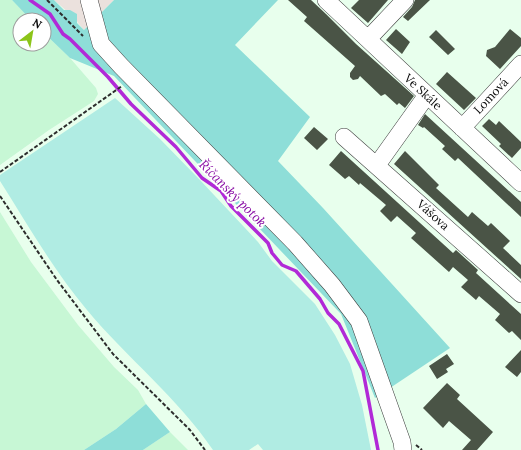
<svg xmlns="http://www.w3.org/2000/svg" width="521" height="450" viewBox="0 0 521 450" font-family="Lora,serif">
<rect width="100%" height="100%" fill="#e8ffed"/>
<!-- industrial -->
<path fill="#ebe1dd" d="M54 0H114L84 30 78 23 76 19Z"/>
<!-- farmland -->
<path fill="#c7f7d5" d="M0 0H12L31 20H20V44H44V33L70 58 96 88 98 94 94 101 49 130 0 165Z
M0 212 31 262 78 325 114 367 138 390 146 404 116 429 84 450H0Z
M170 432 188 450H143Z"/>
<!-- green -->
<path fill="#b0ece3" d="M115 98 160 139 200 180 258 242 272 261 315 304 335 335 350 364 362 405 371 450H263L258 444 249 450H213C178 398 127 358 87 310 54 271 28 225 0 181V175Z"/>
<!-- forest -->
<path fill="#8eded8" d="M12 0H54L64 10H70L77 14V23L84 30 114 0H278L235 45 310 117 278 161 323 208 450 348 375 398 341 314 114 76 70 58 44 33V20H31Z
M146 404 170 432 143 450H84L116 429Z"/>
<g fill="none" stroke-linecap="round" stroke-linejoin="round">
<!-- stream -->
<path stroke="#b12ad7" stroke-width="3.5" d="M30 0 50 14 63 34 70 39 108 77 131 104 176 147 202 178 221 191 231 206 268 243 272 253 282 265 296 271 320 299 328 313 339 324 363 371 378 450"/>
</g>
<!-- building -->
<path fill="#4a5446" d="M288 0H311L326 14 356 44 414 96 405 108 399 103 397 105 385 94 381 96 360 76 358 79 353 80 350 77V73L355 66 304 21 307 17Z
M359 0H388L368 23 351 8Z
M415 0H430L408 21 403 17 412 7Z
M396 29 410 42 402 54 386 40Z
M510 29 521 38V46L500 69 486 56 487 50 495 47Z
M436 30 455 49 448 55 429 37Z
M447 72 476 98 464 110 436 84Z
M425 114 521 202V217L458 158 455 161 442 149 445 146 424 127 423 128 418 125Z
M489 119 496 125 499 121 521 142V148L512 158 499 146 501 144 482 126Z
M314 127 328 139 317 150 304 138Z
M341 151 453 253 456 250 478 270 476 273 521 314V340L512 331 509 333 495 320 500 314 479 296 476 300 461 287 468 280 453 267 449 272 411 238 416 233 397 216 391 222 380 211 386 205 360 183 359 185 349 176 345 179 329 165Z
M405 151 439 185 436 188 468 217 472 212 488 226 491 223 510 241 503 248 521 265V279L394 164Z
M521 350V372L517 377 505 367Z
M447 354 454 364 446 369 448 372 437 379 429 366Z
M447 383 460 395 457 399 493 432 477 450H462L471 440 449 421 443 428 423 408Z"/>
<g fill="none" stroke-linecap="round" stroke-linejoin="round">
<defs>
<path id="minor" d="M89 0 101 44 121 66 295 243 332 285 359 321 402 442 403 450
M326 0 521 183
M368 39 405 0
M462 128 521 64
M344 137 521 294
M377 165 427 95"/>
</defs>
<!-- minor casing -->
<use href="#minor" stroke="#3e3e3e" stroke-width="18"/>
<!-- path -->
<path stroke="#2d2d2d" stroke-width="2" stroke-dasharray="4 2" stroke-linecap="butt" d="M47 0 83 36
M0 172 122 86
M0 196 57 280 113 354 190 430 205 450
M416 445 422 450"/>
<!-- minor -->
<use href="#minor" stroke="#fff" stroke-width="17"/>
</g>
<g text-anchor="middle" stroke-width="4" stroke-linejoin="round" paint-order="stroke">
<!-- street labels -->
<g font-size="12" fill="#0b0b0b" stroke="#fff">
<text transform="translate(423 92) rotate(43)" y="4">Ve Skále</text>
<text transform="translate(491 96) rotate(-47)" y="4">Lomová</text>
<text transform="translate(433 215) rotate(42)" y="4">Vášova</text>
</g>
<!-- water labels -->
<g font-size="13" font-style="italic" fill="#880ca4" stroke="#fff">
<text transform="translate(233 193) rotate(45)" y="5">Říčanský potok</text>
</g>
</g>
<!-- north arrow -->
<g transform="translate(32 32) rotate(31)"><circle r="19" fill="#ffffff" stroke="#9d9d9d"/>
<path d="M0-3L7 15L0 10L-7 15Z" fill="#8cc419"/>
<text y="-6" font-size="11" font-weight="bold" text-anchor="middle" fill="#0b0b0b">N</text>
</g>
</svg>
